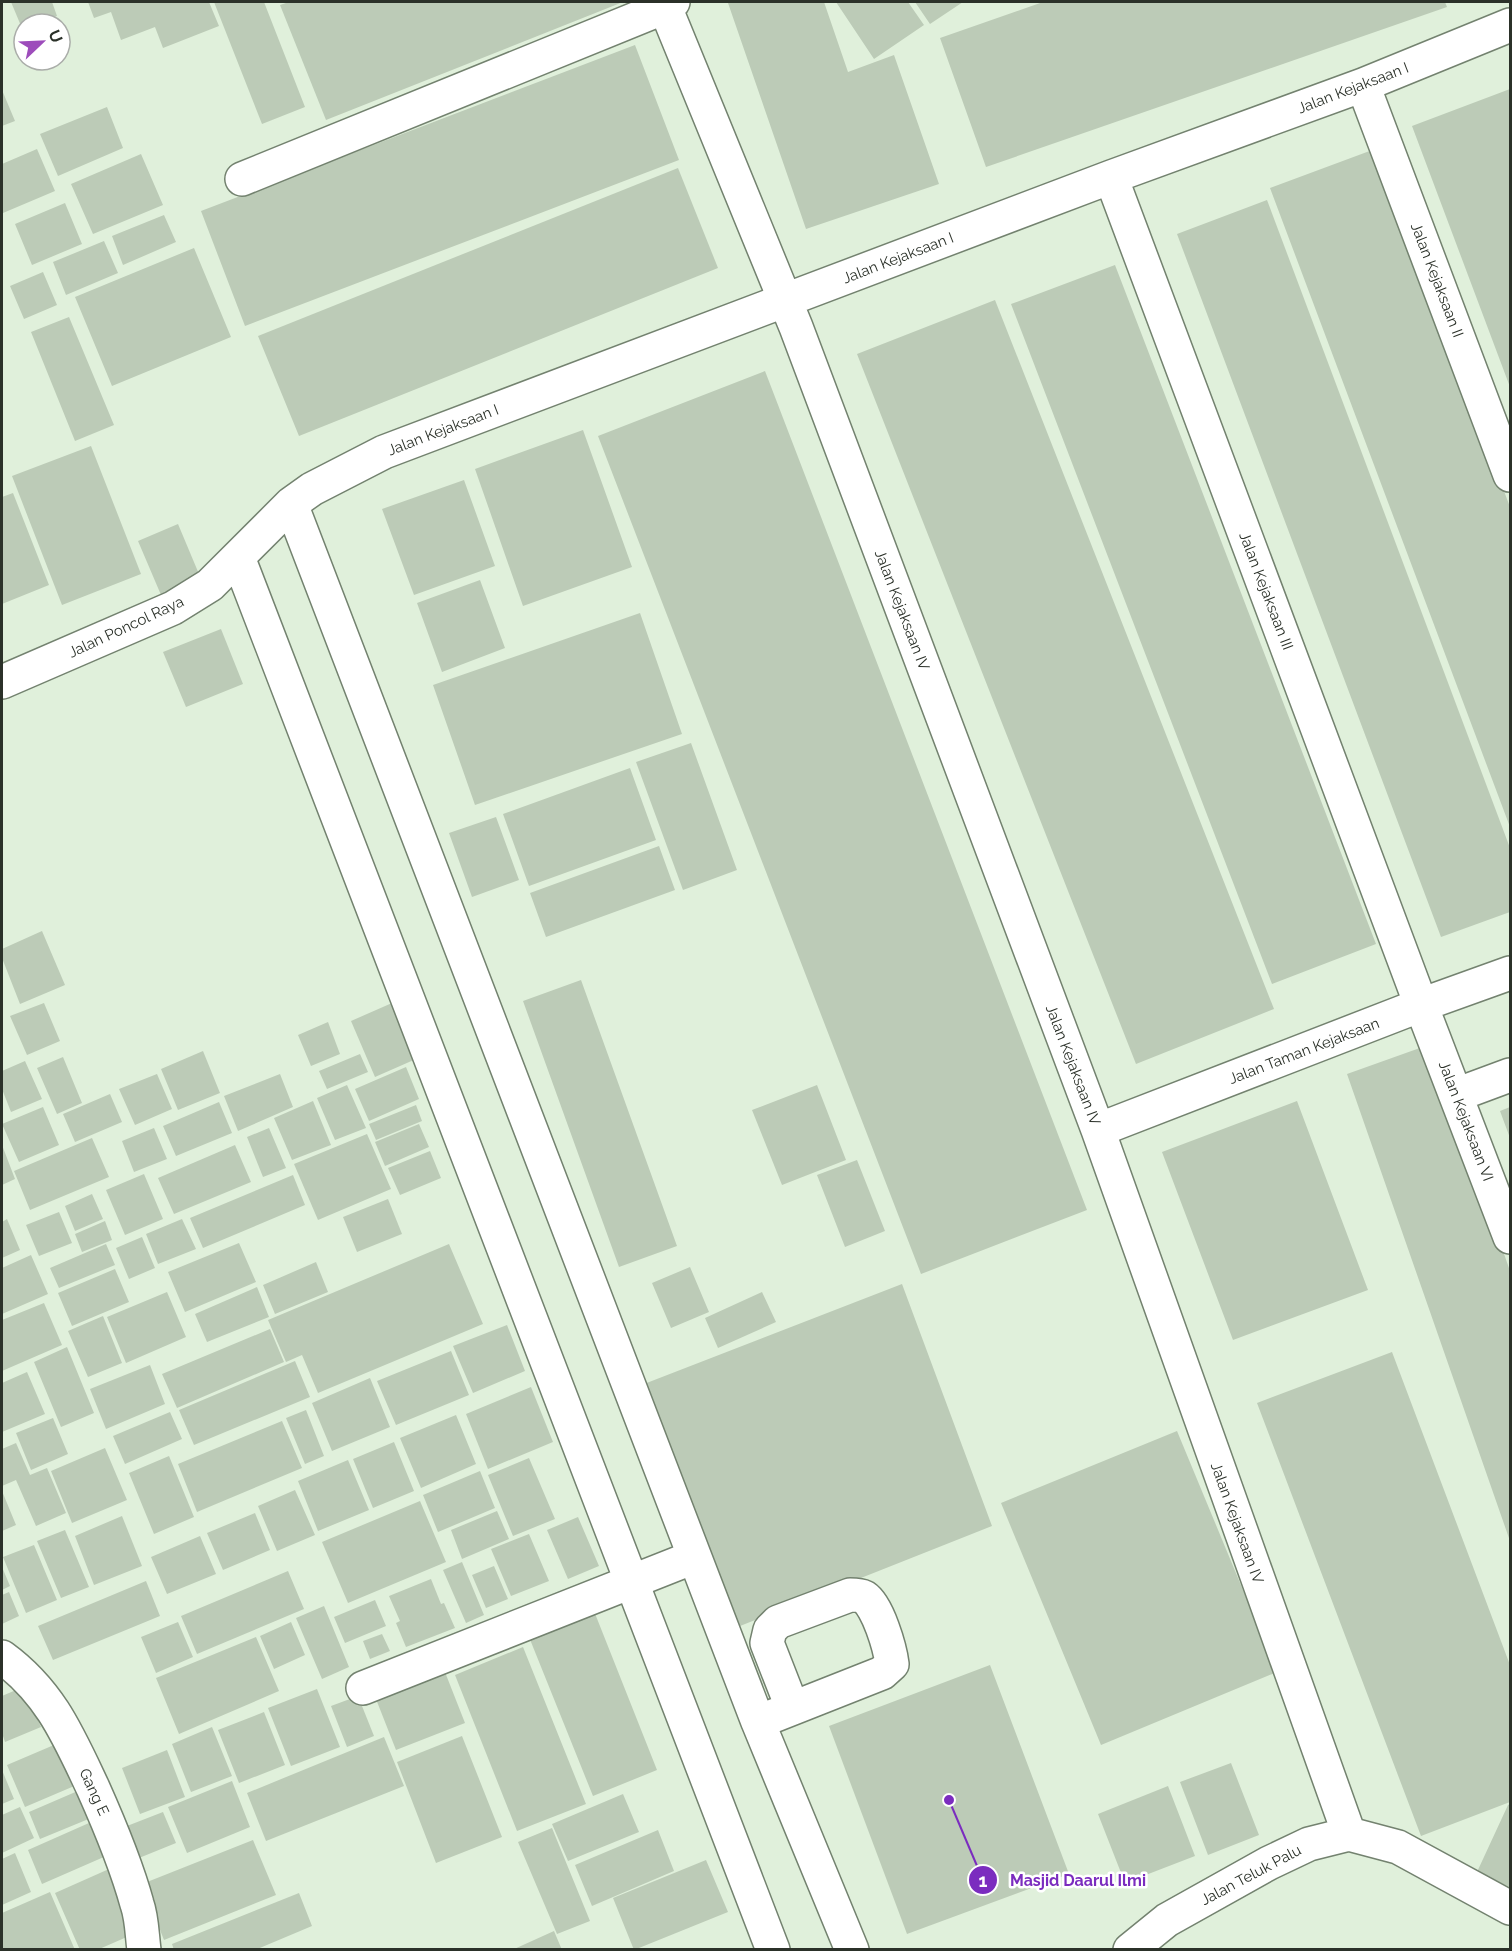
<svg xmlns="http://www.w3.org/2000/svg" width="1512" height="1951" viewBox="0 0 1512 1951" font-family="Raleway,sans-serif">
<rect width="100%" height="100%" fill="#e0f0db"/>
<!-- building -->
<path fill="#bccbb7" d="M11 2H52L57 16 37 24H24V33Z
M88 2H209L219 26 163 48 155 27 121 40 111 12 94 18Z
M214 2H264L305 107 262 124Z
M289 2H623L326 120 280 5Z
M733 2H824L848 72 894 55 939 184 806 229 728 3Z
M836 2H908L924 25 874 59Z
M915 2H963L930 24Z
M1043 2H1445L1447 7 986 167 940 38Z
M635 45 679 160 245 326 201 211Z
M1510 89V387L1412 126Z
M2 90 15 121 2 126Z
M107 107 123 148 58 176 40 134Z
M37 149 55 191 3 213 2 209V164Z
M1375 149 1510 507V827L1270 188Z
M141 154 163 205 93 234 71 184Z
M678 168 718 268 299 436 258 336Z
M1267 200 1510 848V912L1441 937 1177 234Z
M65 203 82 244 32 265 15 224Z
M164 215 176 242 123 265 112 236Z
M104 241 118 273 66 295 53 262Z
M194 248 231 337 112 386 75 297Z
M1115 265 1376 944 1272 984 1011 304Z
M43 272 57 305 24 319 10 286Z
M995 300 1274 1009 1136 1064 857 354Z
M69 317 114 425 75 441 31 332Z
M765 371 1087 1210 921 1274 598 436Z
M583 430 632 567 523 606 475 469Z
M91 446 141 574 62 605 12 476Z
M464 480 495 566 414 595 382 509Z
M13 493 49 585 2 604V497Z
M178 524 204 586 164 602 138 541Z
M480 580 505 648 442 672 417 603Z
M640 613 682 734 475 805 433 685Z
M221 629 243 684 186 707 163 652Z
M691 743 737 870 683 890 636 762Z
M630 768 656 840 529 886 503 814Z
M496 817 519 880 472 897 449 833Z
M659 846 675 890 546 937 530 893Z
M42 931 65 985 20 1004 2 958V949Z
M581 980 677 1246 619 1267 523 1001Z
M44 1003 60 1041 27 1055 10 1016Z
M392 1003 416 1059 375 1077 351 1021Z
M328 1022 340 1054 311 1066 298 1035Z
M1431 1044 1510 1271V1541L1347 1074Z
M203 1051 220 1093 178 1110 161 1069Z
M360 1054 368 1072 327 1089 319 1071Z
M63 1057 82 1103 57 1114 37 1068Z
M25 1061 42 1099 11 1112 2 1089V1071Z
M406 1067 419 1099 369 1121 355 1089Z
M157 1074 172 1109 135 1125 119 1089Z
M280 1074 293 1107 238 1131 224 1096Z
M347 1085 366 1128 335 1140 317 1098Z
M817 1085 846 1160 782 1185 752 1110Z
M110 1094 122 1122 75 1142 63 1114Z
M313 1101 331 1145 292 1160 274 1118Z
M1297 1101 1368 1290 1233 1340 1162 1152Z
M219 1102 232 1133 176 1156 163 1126Z
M416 1105 422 1121 376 1140 369 1124Z
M43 1107 59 1145 19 1162 2 1124Z
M1510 1107V1138L1500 1111Z
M419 1124 429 1147 385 1166 375 1142Z
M154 1128 167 1159 134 1172 122 1141Z
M269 1128 286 1168 263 1177 247 1137Z
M367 1134 391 1189 318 1220 294 1164Z
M92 1138 109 1177 30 1210 14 1171Z
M2 1145 15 1179 2 1185Z
M235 1145 251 1182 174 1214 158 1178Z
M430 1151 441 1178 400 1195 388 1168Z
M857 1160 885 1231 845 1247 817 1175Z
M144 1174 163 1219 125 1235 106 1190Z
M293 1175 305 1205 203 1248 190 1218Z
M92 1194 103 1219 75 1231 65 1206Z
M388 1199 402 1234 357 1252 343 1217Z
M59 1212 72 1243 39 1256 26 1225Z
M7 1219 20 1250 2 1258V1222Z
M182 1219 196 1249 158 1264 146 1234Z
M105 1221 112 1240 82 1252 75 1234Z
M142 1237 155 1268 129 1279 116 1248Z
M239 1243 256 1282 185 1312 168 1272Z
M106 1244 115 1265 59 1288 50 1268Z
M449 1244 483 1324 318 1393 302 1355 286 1362 268 1320Z
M31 1255 48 1294 2 1314V1268Z
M316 1262 328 1292 275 1314 263 1285Z
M690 1267 709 1312 671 1328 652 1283Z
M115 1269 129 1302 72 1326 58 1293Z
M902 1284 992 1526 740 1626 644 1384Z
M257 1287 269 1317 207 1342 195 1314Z
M167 1292 186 1337 126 1363 107 1317Z
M762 1292 776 1322 718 1348 705 1318Z
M44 1303 62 1345 2 1371V1320Z
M103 1316 122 1363 88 1377 68 1331Z
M507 1325 525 1371 473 1393 453 1346Z
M270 1329 284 1362 177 1408 162 1374Z
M67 1347 94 1413 61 1427 34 1362Z
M451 1351 469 1395 396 1425 377 1381Z
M1392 1352 1510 1665V1802L1421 1836 1257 1403Z
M295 1361 310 1397 194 1445 179 1410Z
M150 1365 165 1404 106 1429 90 1389Z
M27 1372 45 1414 2 1432V1383Z
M370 1378 390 1427 332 1451 312 1403Z
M531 1387 553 1442 488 1469 466 1414Z
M306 1410 324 1456 305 1464 286 1418Z
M170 1412 182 1439 125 1464 113 1436Z
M456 1415 476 1464 421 1488 400 1438Z
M53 1418 68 1454 31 1470 16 1433Z
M282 1421 302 1468 197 1512 178 1464Z
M1177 1431 1277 1672 1101 1745 1001 1503Z
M394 1442 414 1491 373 1508 353 1459Z
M16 1443 30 1475 47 1468 66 1513 36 1526 16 1480 2 1486V1449Z
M105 1448 127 1500 72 1523 51 1471Z
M169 1456 194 1517 154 1534 129 1473Z
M529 1458 555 1519 513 1536 488 1475Z
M348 1460 369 1510 318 1531 298 1481Z
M480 1471 495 1508 438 1532 423 1495Z
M295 1490 315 1535 277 1551 258 1506Z
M2 1491 16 1525 2 1531Z
M420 1501 446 1562 348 1603 322 1542Z
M497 1511 509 1539 462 1559 451 1530Z
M255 1513 270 1550 223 1570 207 1533Z
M122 1516 142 1566 94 1585 75 1536Z
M578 1517 599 1566 568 1579 547 1530Z
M65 1530 89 1587 61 1598 37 1541Z
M529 1534 549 1581 511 1596 491 1549Z
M200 1536 216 1574 167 1594 151 1557Z
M34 1545 57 1600 26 1613 3 1557Z
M462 1562 484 1615 466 1623 443 1570Z
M494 1566 508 1599 486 1608 472 1575Z
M2 1567 10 1586 2 1590Z
M288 1571 304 1609 197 1654 181 1616Z
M431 1579 441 1604 444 1603 455 1628 406 1647 396 1623 400 1621 389 1596Z
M146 1581 160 1616 53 1660 38 1626Z
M9 1592 19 1616 2 1624V1595Z
M375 1600 386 1626 345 1643 334 1617Z
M324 1606 349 1667 322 1679 296 1618Z
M594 1611 657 1770 593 1796 529 1637Z
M178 1622 193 1657 156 1673 141 1637Z
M291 1622 305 1655 274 1669 260 1636Z
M382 1634 390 1651 370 1659 363 1641Z
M256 1637 279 1691 179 1734 156 1678Z
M523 1647 586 1804 517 1831 455 1675Z
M990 1665 1069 1874 907 1934 829 1726Z
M443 1667 465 1723 396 1750 374 1694Z
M23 1687 41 1727 5 1742 2 1733V1696Z
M317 1689 340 1747 291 1766 268 1708Z
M358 1696 374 1736 347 1747 331 1706Z
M264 1712 285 1765 239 1783 218 1730Z
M212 1727 232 1776 191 1792 172 1744Z
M462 1736 502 1837 436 1863 397 1762Z
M384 1737 404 1786 266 1841 247 1793Z
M61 1742 79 1784 25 1807 7 1765Z
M167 1750 185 1797 140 1814 122 1768Z
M1231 1763 1259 1835 1208 1855 1180 1782Z
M2 1770 14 1799 2 1804Z
M232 1781 250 1827 187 1853 168 1807Z
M1168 1786 1195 1856 1125 1883 1098 1814Z
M80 1790 91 1818 40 1839 29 1812Z
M623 1794 639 1832 568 1861 552 1824Z
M1510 1804V1887L1477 1872 1508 1805Z
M20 1807 34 1838 2 1853V1815Z
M163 1812 176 1843 139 1858 127 1826Z
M98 1819 113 1853 42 1884 28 1850Z
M552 1828 590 1921 557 1934 518 1842Z
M658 1830 674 1871 592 1906 575 1865Z
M253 1840 276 1895 164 1940 142 1884Z
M15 1853 31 1892 2 1905V1859Z
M706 1860 728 1912 634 1950 613 1898Z
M109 1869 136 1933 97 1950H80L55 1893Z
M50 1892 75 1950H2V1913Z
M299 1893 312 1926 255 1950H174L172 1944Z
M554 1931 562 1950H512Z"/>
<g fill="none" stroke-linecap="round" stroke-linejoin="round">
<defs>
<path id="minor" d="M663 2 796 327 1098 1130 1349 1834
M1363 85 1510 475
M1111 177 1421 1005 1510 1237
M242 179 665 7 673 2
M291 504 758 1722 852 1950
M238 557 773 1950
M2 682 173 608 210 585 291 504 312 489 384 452 1111 177 1363 85 1510 25
M1456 1095 1510 1075
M1098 1130 1421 1005 1510 973
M2 1657C50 1692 68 1735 93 1788 110 1826 126 1864 137 1904 142 1918 142 1935 144 1950
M363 1688 694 1557
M758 1722 882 1673 892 1664C890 1648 878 1606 864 1597 860 1595 855 1595 850 1595L778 1622 770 1630 767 1643 792 1707
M1130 1950 1167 1920 1269 1863 1309 1844 1349 1834 1398 1847 1510 1908"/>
</defs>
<!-- minor casing -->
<use href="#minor" stroke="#73826f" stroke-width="36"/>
<!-- minor -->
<use href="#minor" stroke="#fff" stroke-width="33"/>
</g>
<g text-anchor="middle" stroke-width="5" stroke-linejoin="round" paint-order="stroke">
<!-- street labels -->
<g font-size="15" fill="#2b3129" stroke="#fff">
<text transform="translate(1353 88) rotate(-21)" y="5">Jalan Kejaksaan I</text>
<text transform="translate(898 258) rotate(-21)" y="5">Jalan Kejaksaan I</text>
<text transform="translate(1437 280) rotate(69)" y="5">Jalan Kejaksaan II</text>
<text transform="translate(443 430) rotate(-21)" y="5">Jalan Kejaksaan I</text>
<text transform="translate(1266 591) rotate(69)" y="5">Jalan Kejaksaan III</text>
<text transform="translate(902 610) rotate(69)" y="5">Jalan Kejaksaan IV</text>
<text transform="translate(126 627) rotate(-25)" y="5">Jalan Poncol Raya</text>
<text transform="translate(1304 1051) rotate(-21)" y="5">Jalan Taman Kejaksaan</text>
<text transform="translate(1073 1065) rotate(69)" y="5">Jalan Kejaksaan IV</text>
<text transform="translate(1466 1121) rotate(69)" y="5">Jalan Kejaksaan VI</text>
<text transform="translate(1237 1523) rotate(70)" y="5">Jalan Kejaksaan IV</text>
<text transform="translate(94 1792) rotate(65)" y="5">Gang E</text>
<text transform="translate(1251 1875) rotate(-28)" y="5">Jalan Teluk Palu</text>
</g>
</g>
<!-- callouts -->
<path fill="none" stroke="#7b2cbf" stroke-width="2" d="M949 1800L983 1880"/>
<g fill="#7b2cbf" stroke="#fff" stroke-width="2">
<circle cx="949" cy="1800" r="6"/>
<circle cx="983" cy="1880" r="15"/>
</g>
<g font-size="18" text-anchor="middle" font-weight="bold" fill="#fff">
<text x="983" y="1887">1</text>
</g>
<g font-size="16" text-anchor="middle" font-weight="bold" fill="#7b2cbf" stroke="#fff" stroke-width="5" stroke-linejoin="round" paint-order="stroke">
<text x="1078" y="1886">Masjid Daarul Ilmi</text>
</g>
<!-- border -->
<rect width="1512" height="1951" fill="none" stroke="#2b3129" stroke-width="6"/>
<!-- north arrow -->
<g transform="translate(42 42) rotate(67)"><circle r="28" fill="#ffffff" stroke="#aaada9" stroke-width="1.5"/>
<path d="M0-4.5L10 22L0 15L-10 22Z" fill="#9d4cbb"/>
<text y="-9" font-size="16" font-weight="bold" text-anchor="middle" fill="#2b3129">U</text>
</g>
</svg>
